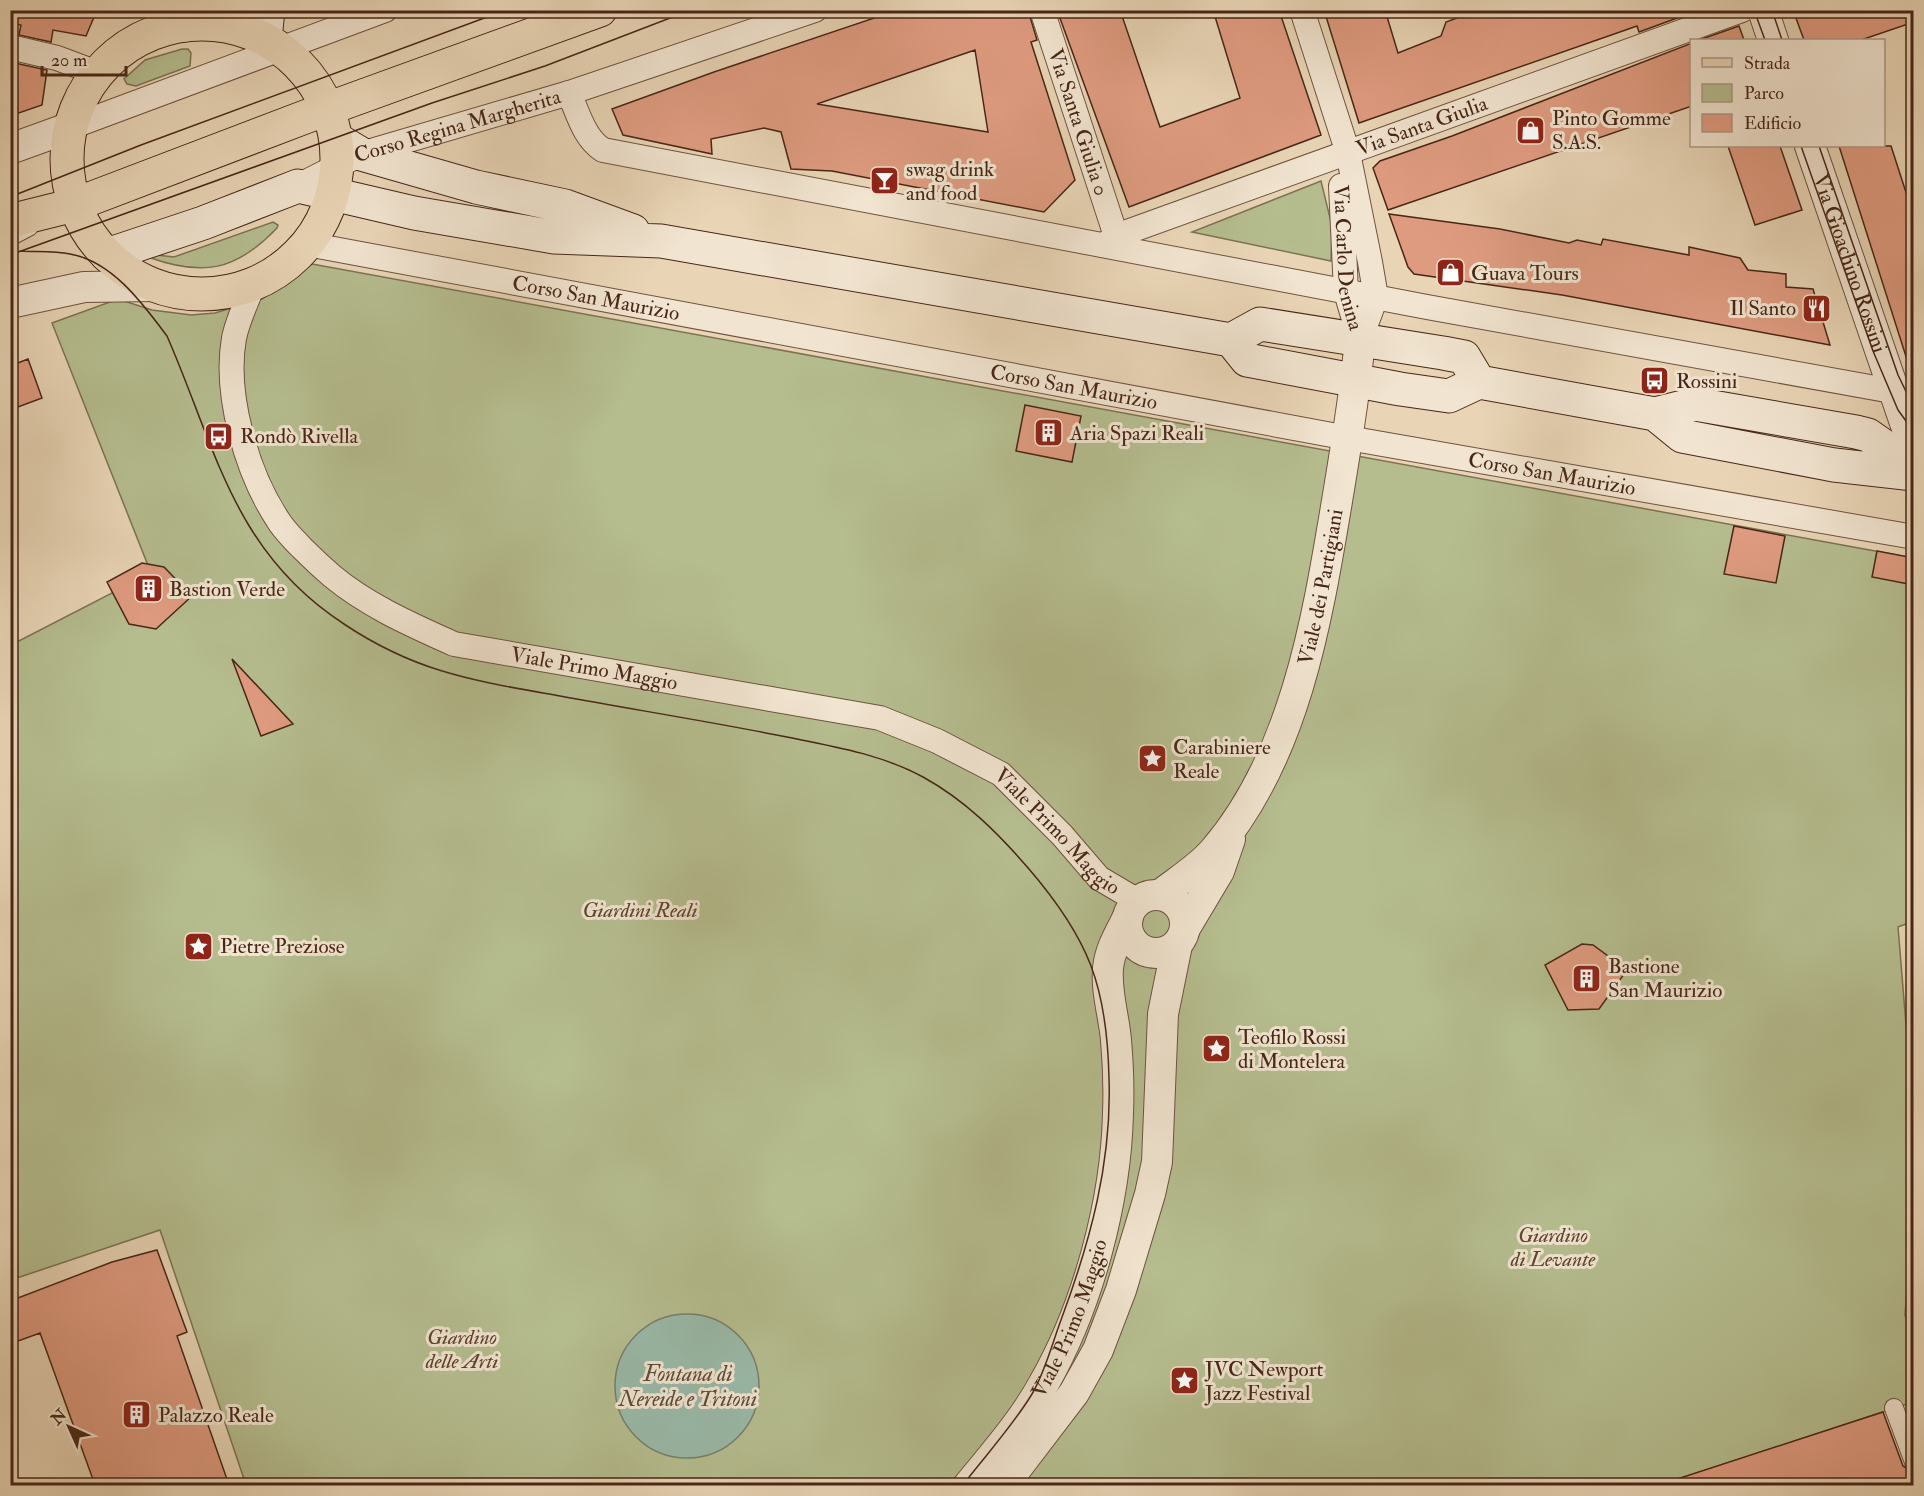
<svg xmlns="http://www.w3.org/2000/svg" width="1924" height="1496" viewBox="0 0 1924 1496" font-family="'IM FELL Double Pica',serif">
<rect width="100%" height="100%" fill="#e9d5b6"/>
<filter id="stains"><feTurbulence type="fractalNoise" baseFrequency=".00333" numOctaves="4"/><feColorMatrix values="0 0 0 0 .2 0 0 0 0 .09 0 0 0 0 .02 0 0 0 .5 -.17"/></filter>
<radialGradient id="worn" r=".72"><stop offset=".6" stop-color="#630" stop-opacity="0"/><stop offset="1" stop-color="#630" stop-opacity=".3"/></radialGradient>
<!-- green -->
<path fill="#b5bd8f" stroke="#7e7253" stroke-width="1.5" d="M182 49H188L191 53 190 66 136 86 127 84 124 79 145 60Z
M1321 181 1332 226 1331 261 1192 232Z
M273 222 278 225 277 228C236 271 203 277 148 257L157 255 174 257Z
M312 264 1913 558 1914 921 1898 927 1913 1110 1914 1200 1905 1315 1913 1340V1402L1657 1486 246 1485 160 1230 11 1280V645L151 573 52 323 118 299 152 310 191 315 215 313 262 299Z"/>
<!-- water -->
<path fill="#99b9a8" stroke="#797e6e" stroke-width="1.5" d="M615 1386a72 72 0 1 1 144 0a72 72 0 1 1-144 0Z"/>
<!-- building -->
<path fill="#df9b80" stroke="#482617" stroke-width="1.5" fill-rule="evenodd" d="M10 10H97L86 36 53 30 51 42 19 35 21 25 10 23Z
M898 10H1028L1037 40 1031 42 1075 180 1044 212 832 171 791 169 781 132 764 128 711 139 712 154 623 135 612 109 714 72ZM975 50 988 132 817 104Z
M1057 10H1120L1160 127 1240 98 1213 10H1279L1321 135 1129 207Z
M1324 10H1385L1398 53 1441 36 1446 22 1478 10H1699L1639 32 1637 26 1359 123Z
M1793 10H1914V22L1861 40H1804Z
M1739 26 1744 40H1699Z
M1692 43V106L1388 210 1373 168 1380 161 1452 136Z
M10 62 47 70 42 105 10 116Z
M1728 146H1780L1802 210 1755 225Z
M1839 146H1891L1914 217V365L1909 366Z
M1389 214 1500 229 1569 243 1577 240 1601 245 1603 239 1689 255V247L1740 258 1748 270 1786 274V287L1813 289 1830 345 1562 295 1414 274 1408 267Z
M28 359 42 398 10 410V366Z
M1025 405 1081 416 1072 462 1016 451Z
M1734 526 1785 536 1776 583 1724 574Z
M1877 551 1914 558V585L1872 577Z
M142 563 164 567 192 596 156 629 129 624 107 582Z
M232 659 293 724 261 736Z
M1582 944 1593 945 1627 970 1599 1009 1568 1010 1545 965Z
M157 1250 187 1332 177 1336 229 1485H95L40 1333 10 1344V1301L112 1262Z
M1883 1412 1903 1466 1914 1473V1485H1671V1481Z"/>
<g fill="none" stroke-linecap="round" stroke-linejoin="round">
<defs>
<path id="service" d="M10 240 31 229"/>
<path id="pedestrian" d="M1894 1408 1914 1462"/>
<g id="minor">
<path id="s1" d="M1042 10 1116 236"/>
<path d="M1302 10 1348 153 1370 262 1376 297 1360 340"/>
<path d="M10 47 57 58 97 73"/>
<path d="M569 93C578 113 584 138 603 150L1427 307 1914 395"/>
<path d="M71 127 385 10"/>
<path id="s2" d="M298 186 361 154 569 93 815 10"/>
<path id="s3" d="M1341 186 1346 292 1360 340"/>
<path id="s4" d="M307 244 1348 438 1914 537"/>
<path id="s5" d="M1104 245 1116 236 1742 10"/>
<path id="s6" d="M254 283C247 301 238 319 234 338 224 395 247 473 278 520 287 535 318 564 332 576 368 606 412 625 454 644L880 718 937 741 1001 774 1062 835 1099 878 1138 901"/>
</g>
<g id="tertiary">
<path d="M1763 10 1773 40"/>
<path id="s7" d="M1810 146 1914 449"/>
<path d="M10 149 71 127"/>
<path d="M10 303 84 287 158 286"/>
<circle cx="1156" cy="924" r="29"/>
<path id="s8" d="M1160 895C1178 881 1199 868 1213 852 1295 757 1317 621 1337 501 1346 447 1355 394 1360 340"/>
<path d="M1185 928 1219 871 1230 839"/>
<path id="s9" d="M968 1486C995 1453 1024 1420 1044 1383 1088 1306 1116 1201 1118 1113 1119 1089 1118 1063 1116 1040 1114 1016 1106 993 1108 968 1110 949 1120 933 1128 917"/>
<path d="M1003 1486 1074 1393 1098 1350 1121 1290 1150 1194 1157 1162 1163 1014 1177 945"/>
</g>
<path id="secondary" d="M185 25 191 10
M265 39 268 10
M336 139 361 154 476 187 565 206 633 231
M107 255 203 223 298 186 414 213 554 237 661 241 1231 340 1260 324 1443 353 1464 357 1479 382
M1231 340 1247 360 1400 389 1449 396 1479 382 1655 414 1695 404 1856 432 1868 435 1914 467
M1655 414 1682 436 1834 465 1914 474"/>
<path id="primary" d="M67 159a135 135 0 1 1 270 0a135 135 0 1 1-270 0Z
M10 221 74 205 305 117 600 10"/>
</defs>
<!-- service casing -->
<use href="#service" stroke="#70523f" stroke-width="14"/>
<!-- pedestrian casing -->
<use href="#pedestrian" stroke="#70523f" stroke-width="20"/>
<!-- minor casing -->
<use href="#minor" stroke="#70523f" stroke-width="26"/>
<!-- tertiary casing -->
<use href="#tertiary" stroke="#70523f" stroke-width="32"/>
<!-- secondary casing -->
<use href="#secondary" stroke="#482617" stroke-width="35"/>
<!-- primary casing -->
<use href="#primary" stroke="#482617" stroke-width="35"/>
<!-- service -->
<use href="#service" stroke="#f1e4d0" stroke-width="12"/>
<!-- pedestrian -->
<use href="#pedestrian" stroke="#f1e4d0" stroke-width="18"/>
<!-- minor -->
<use href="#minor" stroke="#f1e4d0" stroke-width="24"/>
<!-- tertiary -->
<use href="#tertiary" stroke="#f1e4d0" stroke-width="30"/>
<!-- secondary -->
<use href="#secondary" stroke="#f1e4d0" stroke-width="33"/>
<!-- primary -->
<use href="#primary" stroke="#e9d5b6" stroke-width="33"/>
<!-- tram -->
<path stroke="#482617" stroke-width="1.5" d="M1754 10 1765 40
M1772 10 1782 40
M1801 146 1873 351 1898 410 1914 432
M1819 146 1898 375 1914 408
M10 197 141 145 506 10
M20 251C36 252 54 251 70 254 112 261 143 304 167 336 216 448 233 552 344 624 417 673 476 681 560 696 636 710 712 722 787 737 834 747 881 754 923 777 965 800 998 833 1029 869 1089 939 1107 986 1109 1078 1112 1163 1090 1242 1061 1320 1052 1344 1045 1372 1032 1394 1012 1427 985 1456 962 1486
M10 255 432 103 545 66 691 10"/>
</g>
<!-- icons -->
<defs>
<symbol id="shop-square" viewBox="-11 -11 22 22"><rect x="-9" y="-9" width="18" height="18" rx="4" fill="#8f2418" stroke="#f1e4d0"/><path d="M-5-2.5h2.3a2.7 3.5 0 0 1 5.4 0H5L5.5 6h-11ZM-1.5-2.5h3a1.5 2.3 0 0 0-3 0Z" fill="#fff"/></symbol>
<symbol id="bar-square" viewBox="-11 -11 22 22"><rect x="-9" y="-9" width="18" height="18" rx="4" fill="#8f2418" stroke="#f1e4d0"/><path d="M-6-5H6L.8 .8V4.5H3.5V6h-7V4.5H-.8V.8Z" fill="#fff"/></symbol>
<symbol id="restaurant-square" viewBox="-11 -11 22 22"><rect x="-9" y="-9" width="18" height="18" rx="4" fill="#8f2418" stroke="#f1e4d0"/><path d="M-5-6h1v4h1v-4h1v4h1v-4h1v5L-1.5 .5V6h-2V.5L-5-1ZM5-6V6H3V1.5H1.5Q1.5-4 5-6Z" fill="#fff"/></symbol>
<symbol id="bus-square" viewBox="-11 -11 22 22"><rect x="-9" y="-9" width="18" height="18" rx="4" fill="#8f2418" stroke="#f1e4d0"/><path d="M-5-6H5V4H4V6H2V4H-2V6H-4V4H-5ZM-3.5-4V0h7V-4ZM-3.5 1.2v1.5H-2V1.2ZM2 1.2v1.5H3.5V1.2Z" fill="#fff"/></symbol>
<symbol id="building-square" viewBox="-11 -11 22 22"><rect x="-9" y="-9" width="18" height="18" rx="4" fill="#8f2418" stroke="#f1e4d0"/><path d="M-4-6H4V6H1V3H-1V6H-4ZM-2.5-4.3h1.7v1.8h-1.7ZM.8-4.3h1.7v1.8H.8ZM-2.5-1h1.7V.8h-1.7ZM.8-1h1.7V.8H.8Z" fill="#fff"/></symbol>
<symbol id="sight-square" viewBox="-11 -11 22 22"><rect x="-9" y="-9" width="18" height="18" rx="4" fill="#8f2418" stroke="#f1e4d0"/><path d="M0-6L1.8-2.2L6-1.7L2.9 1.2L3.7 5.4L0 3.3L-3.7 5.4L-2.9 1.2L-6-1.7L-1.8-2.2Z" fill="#fff"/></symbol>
</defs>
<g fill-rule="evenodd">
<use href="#shop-square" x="1514" y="114" width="33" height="33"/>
<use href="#bar-square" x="868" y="164" width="33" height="33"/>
<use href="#shop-square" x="1434" y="256" width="33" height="33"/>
<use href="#restaurant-square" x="1800" y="292" width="33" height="33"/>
<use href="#bus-square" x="1638" y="364" width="33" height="33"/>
<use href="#building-square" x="1032" y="416" width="33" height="33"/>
<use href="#bus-square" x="202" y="420" width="33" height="33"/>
<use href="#building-square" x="132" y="572" width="33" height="33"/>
<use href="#sight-square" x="1136" y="742" width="33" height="33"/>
<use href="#sight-square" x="182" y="930" width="33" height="33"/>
<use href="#building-square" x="1570" y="962" width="33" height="33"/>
<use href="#sight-square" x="1200" y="1032" width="33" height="33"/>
<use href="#sight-square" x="1168" y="1364" width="33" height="33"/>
<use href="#building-square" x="120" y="1398" width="33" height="33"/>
</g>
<g text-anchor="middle" stroke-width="6" stroke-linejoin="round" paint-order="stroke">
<!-- poi labels -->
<g font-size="21" fill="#482617" stroke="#f1e4d0" text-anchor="start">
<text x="1552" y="125">Pinto Gomme<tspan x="1552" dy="24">S.A.S.</tspan></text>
<text x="906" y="176">swag drink<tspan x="906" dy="24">and food</tspan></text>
<text x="1471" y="280">Guava Tours</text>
<text x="1796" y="315" text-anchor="end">Il Santo</text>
<text x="1676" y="388">Rossini</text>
<text x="1070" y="440">Aria Spazi Reali</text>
<text x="240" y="443">Rondò Rivella</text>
<text x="169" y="596">Bastion Verde</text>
<text x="1173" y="754">Carabiniere<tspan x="1173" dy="24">Reale</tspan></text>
<text x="220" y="953">Pietre Preziose</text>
<text x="1608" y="973">Bastione<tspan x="1608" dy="24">San Maurizio</tspan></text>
<text x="1238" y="1044">Teofilo Rossi<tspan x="1238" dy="24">di Montelera</tspan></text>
<text x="1205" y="1376">JVC Newport<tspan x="1205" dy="24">Jazz Festival</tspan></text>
<text x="158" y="1422">Palazzo Reale</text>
</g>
<!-- street labels -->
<g font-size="21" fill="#482617" stroke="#f1e4d0">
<text dy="7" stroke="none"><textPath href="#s1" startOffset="118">Via Santa Giulia 0</textPath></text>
<text dy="7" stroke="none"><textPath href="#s5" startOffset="340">Via Santa Giulia</textPath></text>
<text dy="7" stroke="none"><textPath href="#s2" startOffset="171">Corso Regina Margherita</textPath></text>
<text dy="7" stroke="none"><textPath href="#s3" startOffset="72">Via Carlo Denina</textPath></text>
<text dy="7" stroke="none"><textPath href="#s7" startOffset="124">Via Gioachino Rossini</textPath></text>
<text dy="7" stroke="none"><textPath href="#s4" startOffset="294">Corso San Maurizio</textPath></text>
<text dy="7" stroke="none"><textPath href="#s4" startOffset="780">Corso San Maurizio</textPath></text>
<text dy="7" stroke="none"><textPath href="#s4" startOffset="1266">Corso San Maurizio</textPath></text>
<text dy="7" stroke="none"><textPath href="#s8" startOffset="358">Viale dei Partigiani</textPath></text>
<text dy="7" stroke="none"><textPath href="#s6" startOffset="610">Viale Primo Maggio</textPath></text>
<text dy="7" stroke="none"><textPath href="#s6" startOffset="1114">Viale Primo Maggio</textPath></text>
<text dy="7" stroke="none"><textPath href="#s9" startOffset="198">Viale Primo Maggio</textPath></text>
</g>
<!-- park labels -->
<g font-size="21" font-style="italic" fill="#5e442f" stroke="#f1e4d0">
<text x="640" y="917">Giardini Reali</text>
<text x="1553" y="1242">Giardino<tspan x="1553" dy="24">di Levante</tspan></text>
<text x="462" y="1344">Giardino<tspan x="462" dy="24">delle Arti</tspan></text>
</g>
<!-- water labels -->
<g font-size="22" font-style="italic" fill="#5c4b3b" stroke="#f1e4d0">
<text x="688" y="1381">Fontana di<tspan x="688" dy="25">Nereide e Tritoni</tspan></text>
</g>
</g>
<!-- margin -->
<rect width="1924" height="1496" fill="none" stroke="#e9d5b6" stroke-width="36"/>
<rect x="12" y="12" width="1900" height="1472" fill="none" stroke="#482617" stroke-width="3"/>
<rect x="18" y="18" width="1888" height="1460" fill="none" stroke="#482617" stroke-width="1.5"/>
<!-- legend -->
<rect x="1690" y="39" width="195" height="108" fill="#f1e4d0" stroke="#ad9886" stroke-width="1.5"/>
<rect x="1702" y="58" width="30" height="9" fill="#e9d5b6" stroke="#ad9886" stroke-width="1.5"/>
<text x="1744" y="69" font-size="18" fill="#482617">Strada</text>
<rect x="1702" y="84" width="30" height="18" fill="#b5bd8f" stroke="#ad9886" stroke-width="1.5"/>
<text x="1744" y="99" font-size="18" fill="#482617">Parco</text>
<rect x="1702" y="114" width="30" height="18" fill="#df9b80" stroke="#ad9886" stroke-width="1.5"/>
<text x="1744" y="129" font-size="18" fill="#482617">Edificio</text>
<!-- north arrow -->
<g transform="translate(69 1427) rotate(315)" stroke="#f1e4d0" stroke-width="4.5" paint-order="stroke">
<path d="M0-4.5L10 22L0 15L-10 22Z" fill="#482617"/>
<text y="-9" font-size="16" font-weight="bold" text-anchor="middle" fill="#482617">N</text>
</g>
<!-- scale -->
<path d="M42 66v9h84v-9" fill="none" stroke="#482617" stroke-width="3"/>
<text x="51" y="66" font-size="18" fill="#482617" stroke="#f1e4d0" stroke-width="4.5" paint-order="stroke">20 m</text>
<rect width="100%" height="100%" filter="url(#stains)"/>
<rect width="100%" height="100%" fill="url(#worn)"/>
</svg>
